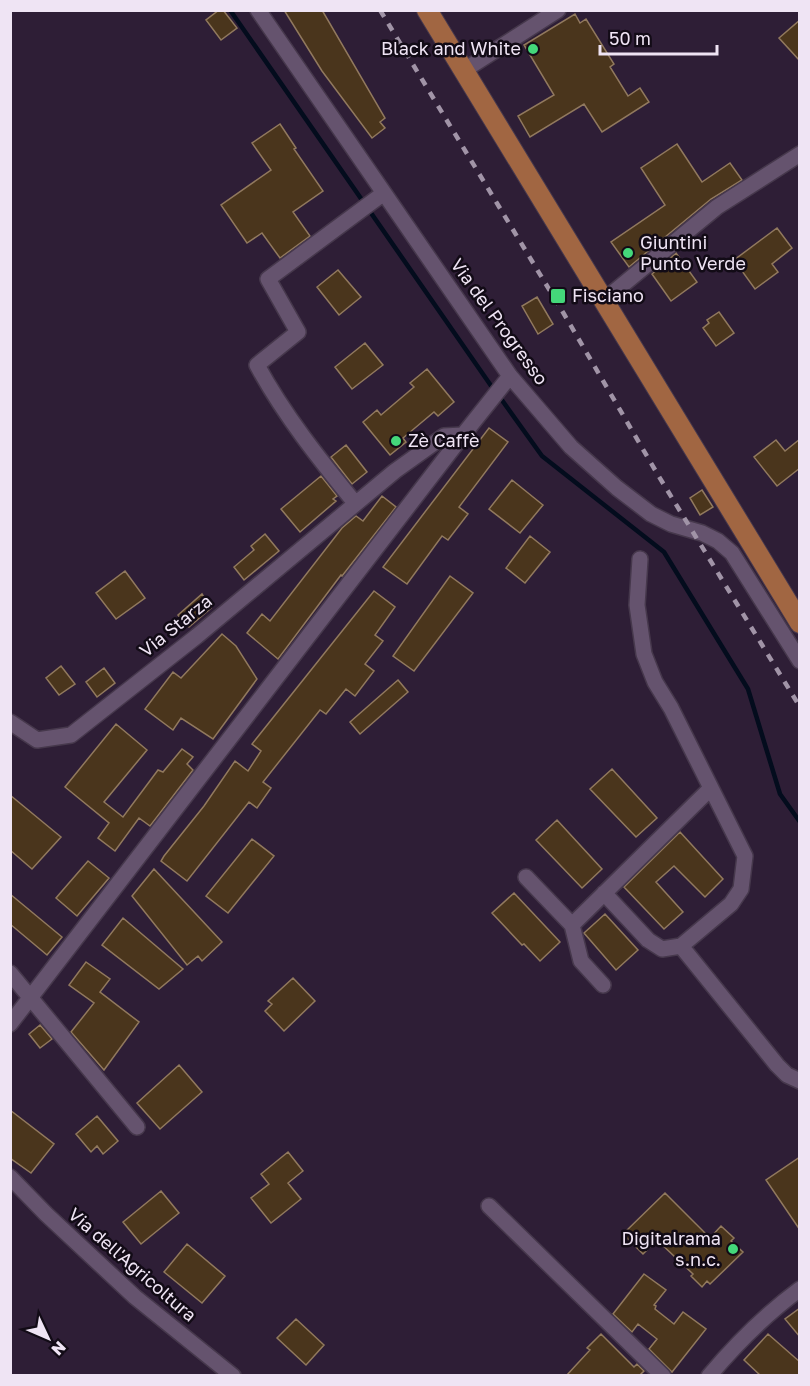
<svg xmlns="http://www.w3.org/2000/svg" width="810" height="1386" viewBox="0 0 810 1386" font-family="'Golos Text',sans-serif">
<rect width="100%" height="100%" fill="#2e1e36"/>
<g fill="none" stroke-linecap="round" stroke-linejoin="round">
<!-- stream -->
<path stroke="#030c1d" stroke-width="4.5" d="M230 10 494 390
M499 396 542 456 664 552 748 689 780 794 800 822"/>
</g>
<!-- building -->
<path fill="#4a351c" stroke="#91795e" stroke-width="1.5" d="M219 10H223L237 28 221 40 206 20Z
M284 10H322L385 118 380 122 385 128 372 138 322 71Z
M575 14 580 23 586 19 614 64 610 67 628 96 640 88 649 102 602 132 584 104 530 137 518 116 554 95 524 45Z
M800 20V61L779 38Z
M280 124 296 148 294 149 323 191 293 212 310 236 280 258 262 233 247 243 221 205 271 170 252 143Z
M677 144 702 182 730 163 742 180 711 199 629 267 611 242 665 205 641 168Z
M777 228 792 248 772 264 778 272 755 289 734 260Z
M676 253 697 282 671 301 652 274Z
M338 270 361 297 339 315 317 287Z
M537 297 553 324 538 334 522 306Z
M719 312 734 333 716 346 703 328 709 323 707 320Z
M365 343 383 365 352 389 335 367Z
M427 369 454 402 438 416 434 412 403 438 406 442 390 455 363 422 377 410 381 415 414 387 410 383Z
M489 428 508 442 459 507 468 514 448 540 442 536 407 584 383 567Z
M800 439V468L777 486 754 457 776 440 785 451Z
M346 445 367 472 352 484 331 457Z
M321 476 337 496 333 499 336 501 300 532 281 509Z
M512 480 543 505 520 533 489 509Z
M702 490 713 507 700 515 690 498Z
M382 496 396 507 342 576 341 575 278 659 247 633 262 614 270 621 342 528 356 516 363 521Z
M265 534 279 551 244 580 234 567 254 550 251 546Z
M530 536 550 552 525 583 506 568Z
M125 571 145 598 116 619 96 593Z
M450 576 473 593 414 671 393 656Z
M374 591 395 607 375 635 383 641 365 664 374 671 355 696 346 689 326 714 320 710 263 782 271 788 257 808 249 802 187 881 161 861 164 856 204 806 235 761 248 771 261 751 252 744Z
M202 594 211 608 189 627 178 615Z
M222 634 236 646 257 679 213 739 181 718 173 730 145 709 173 672 181 678Z
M61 666 75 684 59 695 46 678Z
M104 668 115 683 97 697 86 682Z
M398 680 408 692 360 734 350 722Z
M116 724 147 750 104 802 123 817 158 770 163 772 182 749 193 757 187 764 193 770 150 826 139 818 115 851 98 838 109 823 65 787Z
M612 769 657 818 636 837 590 789Z
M10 795 61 837 32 869 10 850Z
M557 820 602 869 582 888 536 840Z
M680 832 723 879 705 897 674 866 656 882 683 912 664 929 624 887Z
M252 839 274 856 228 913 206 896Z
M88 861 109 878 77 916 56 898Z
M154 869 222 942 202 961 198 956 187 965 132 896Z
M514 893 560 942 540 961 524 944 522 945 492 913Z
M10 894 62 937 47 955 10 924Z
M605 914 638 950 616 970 584 933Z
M123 918 183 969 159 989 102 945Z
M86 962 110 979 100 992 139 1022 104 1070 71 1032 94 1003 69 985Z
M293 978 315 1001 284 1031 265 1011 272 1004 268 1001Z
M40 1025 52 1039 40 1048 29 1034Z
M179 1065 202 1092 160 1129 137 1103Z
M10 1110 54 1144 31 1173 10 1158Z
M97 1116 118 1141 103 1154 97 1146 91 1152 76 1134Z
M288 1152 303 1171 288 1183 301 1199 271 1223 251 1198 269 1184 261 1174Z
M800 1157V1230L766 1180Z
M161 1191 179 1213 141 1244 123 1222Z
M665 1193 710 1238 721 1226 734 1238 731 1241 743 1252 710 1284 707 1281 702 1287 691 1276 693 1274 657 1240 643 1254 623 1234Z
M187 1244 225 1276 202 1303 164 1272Z
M644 1274 666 1290 654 1305 656 1306 655 1309 674 1324 683 1312 706 1329 672 1372 649 1349 657 1339 638 1324 632 1332 613 1314Z
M800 1308V1337L785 1319Z
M296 1319 324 1345 306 1365 277 1338Z
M601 1334 634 1367 637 1364 644 1371 641 1374 642 1376H566L590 1350 587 1348Z
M768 1334 800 1362V1376H761L744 1360Z"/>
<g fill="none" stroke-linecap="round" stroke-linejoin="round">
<defs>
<path id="minor" d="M258 10 510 376 571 447 617 488 651 514 671 524 702 533 718 541 732 553 800 661
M463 71 558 10
M603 301 717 207 800 154
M355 503C320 460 284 415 257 365L298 332 268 279 384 193
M10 722 37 740 71 735 197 636 395 471 444 436 463 435
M526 877 572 925 581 961 603 985
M604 893 648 940 662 949 681 946 731 904 741 889 745 856 671 708 655 682 644 654 637 605 640 559
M572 925 710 789
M681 946 777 1065 787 1075 800 1081
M10 973 137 1127
M10 1024 463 435 510 376
M10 1177 46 1214 135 1297 233 1376
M489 1206 663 1376
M709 1376C736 1344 766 1314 800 1289"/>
<path id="major" d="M427 10 800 623"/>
</defs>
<!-- minor casing -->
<use href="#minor" stroke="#46384c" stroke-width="18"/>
<!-- major casing -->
<use href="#major" stroke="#46384c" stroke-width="22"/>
<!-- minor -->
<use href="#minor" stroke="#65536e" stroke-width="15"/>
<!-- major -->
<use href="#major" stroke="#a16642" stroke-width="20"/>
<!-- rail -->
<path stroke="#a194a7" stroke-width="4.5" stroke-dasharray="8 8" stroke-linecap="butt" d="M380 10 564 314 658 475 800 707"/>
</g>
<!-- markers -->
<g fill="#44d77a" stroke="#120b16" stroke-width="2">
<circle cx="533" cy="49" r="6"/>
<circle cx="628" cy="253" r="6"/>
<rect x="550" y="288" width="16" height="16" rx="3"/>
<circle cx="396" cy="441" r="6"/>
<circle cx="733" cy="1249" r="6"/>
</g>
<g text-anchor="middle" stroke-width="5" stroke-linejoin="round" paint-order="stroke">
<!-- poi labels -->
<g font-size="18" fill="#efe4f4" stroke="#120b16" text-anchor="start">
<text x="521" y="55" text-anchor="end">Black and White</text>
<text x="640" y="249">Giuntini<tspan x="640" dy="21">Punto Verde</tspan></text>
<text x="572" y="302">Fisciano</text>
<text x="408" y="447">Zè Caffè</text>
<text x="721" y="1245" text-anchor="end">Digitalrama<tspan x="721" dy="21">s.n.c.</tspan></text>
</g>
<!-- street labels -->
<g font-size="18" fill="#efe4f4" stroke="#120b16">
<text transform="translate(499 322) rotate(54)" y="6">Via del Progresso</text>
<text transform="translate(176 626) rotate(-39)" y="6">Via Starza</text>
<text transform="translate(132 1265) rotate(41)" y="6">Via dell'Agricoltura</text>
</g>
</g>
<!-- border -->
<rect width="810" height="1386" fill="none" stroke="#efe4f4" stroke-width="24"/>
<!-- north arrow -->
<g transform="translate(48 1338) rotate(134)" stroke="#120b16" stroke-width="4.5" paint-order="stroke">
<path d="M0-4.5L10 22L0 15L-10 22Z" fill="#efe4f4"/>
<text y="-9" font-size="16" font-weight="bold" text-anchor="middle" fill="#efe4f4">N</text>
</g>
<!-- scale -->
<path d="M600 45v9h117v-9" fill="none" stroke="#efe4f4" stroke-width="3"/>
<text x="609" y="45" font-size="18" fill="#efe4f4" stroke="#120b16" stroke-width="4.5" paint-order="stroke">50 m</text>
</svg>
